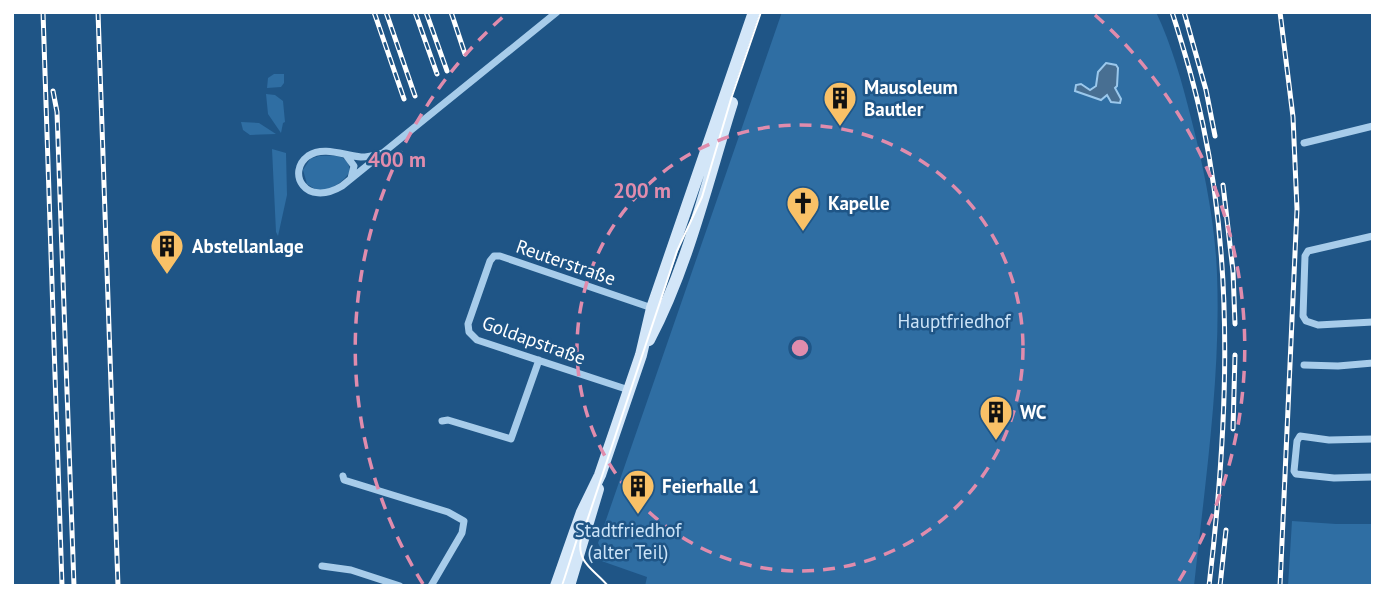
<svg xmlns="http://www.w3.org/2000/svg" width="1385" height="598" viewBox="0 0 1385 598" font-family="'PT Sans',sans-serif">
<rect width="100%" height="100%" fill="#1f5586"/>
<!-- green -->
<path fill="#2f6ea3" d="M782 12H1156C1172 46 1182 82 1191 118 1204 168 1215 222 1217 274 1221 378 1205 482 1194 586H645L647 577 593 558V553L599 554 601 549 598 543Z
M274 74H284V83L281 87 267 88 268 78Z
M266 94 275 95 283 101 285 122 283 123 281 133 268 114Z
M241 122 259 123 276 134 250 135 243 130Z
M272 149 286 153 287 195 278 236 276 232Z
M319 156C334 156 348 153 350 171 344 182 331 190 318 191L307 184 303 170 310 159Z
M1292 521 1336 524H1373V586H1288Z"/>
<!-- water -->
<path fill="#486f92" stroke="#9bc8ec" stroke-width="2" d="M1106 63 1116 65 1118 68 1117 86 1115 88 1121 99 1120 103 1111 102 1107 95 1101 100 1075 91 1076 85 1081 84 1090 90 1096 86 1098 72Z"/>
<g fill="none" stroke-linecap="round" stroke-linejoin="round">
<!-- street -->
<path stroke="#a7ccea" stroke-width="7" d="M1304 143 1373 126
M382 153C375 155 368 157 361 157 345 156 324 145 308 156 286 172 305 208 342 186L557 12
M346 155 354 166 351 178
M1373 236 1308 251 1305 256 1303 316 1306 321 1318 325 1373 322
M1304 365 1338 366 1373 363
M629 390 477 340 469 332 468 324 490 261 494 256H500L655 309
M442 421 448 420 511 439 539 360
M1373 439 1329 440 1300 436 1297 441 1294 471 1296 474 1334 478 1373 477
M343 476 344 480 448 512 464 521 462 533 431 586
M322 566 351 570 400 586"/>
<!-- secondary -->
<path stroke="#d3e6f8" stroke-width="12" d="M649 340C688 266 707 182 732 103
M556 586 582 512 600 475 641 355 652 308 754 12
M569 586 598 489"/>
<!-- tram -->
<path stroke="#fff" stroke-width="2" d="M562 586 577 539
M608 586C595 570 576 563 581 539L677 251 702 197 731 99 761 12"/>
<defs>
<path id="rail" d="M43 12 62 586
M98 12 118 586
M374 12 404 99
M386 12 415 96
M415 12 437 74
M426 12 447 71
M451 12 465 54
M1172 12C1184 49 1195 87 1203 125 1235 276 1227 434 1209 586
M1184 12 1206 90 1215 136
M53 91 57 112 74 586
M1223 185 1233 271 1235 324
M1233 429 1235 355
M1220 586 1226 530
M1280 586 1297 209 1293 117 1280 12"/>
</defs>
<!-- rail casing -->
<use href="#rail" stroke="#fff" stroke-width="5"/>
<!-- rail -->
<use href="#rail" stroke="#1f5586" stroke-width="2.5" stroke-dasharray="8" stroke-linecap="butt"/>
</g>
<!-- distance rings -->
<g fill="none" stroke="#e08cad" stroke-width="3.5" stroke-dasharray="12 9">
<circle cx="800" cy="348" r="223"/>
<path d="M423 584A445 445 0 0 1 505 15M1095 15A445 445 0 0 1 1177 584"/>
</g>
<!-- icons -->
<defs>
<symbol id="building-pin" viewBox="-11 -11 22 30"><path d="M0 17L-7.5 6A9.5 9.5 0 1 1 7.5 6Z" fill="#f9c167" stroke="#1f5586"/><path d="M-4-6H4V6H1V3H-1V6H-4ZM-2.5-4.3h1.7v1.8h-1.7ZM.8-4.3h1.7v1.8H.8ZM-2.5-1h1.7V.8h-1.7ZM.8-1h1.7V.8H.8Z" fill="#111"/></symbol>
<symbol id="church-pin" viewBox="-11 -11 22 30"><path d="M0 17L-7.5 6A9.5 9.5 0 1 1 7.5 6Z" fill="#f9c167" stroke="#1f5586"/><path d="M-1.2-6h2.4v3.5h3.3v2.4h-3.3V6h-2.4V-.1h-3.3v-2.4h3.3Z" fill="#111"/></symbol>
</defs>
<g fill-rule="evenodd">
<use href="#building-pin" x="821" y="79" width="38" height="52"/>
<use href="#church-pin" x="784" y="184" width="38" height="52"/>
<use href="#building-pin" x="148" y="227" width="38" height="52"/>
<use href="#building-pin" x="977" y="393" width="38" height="52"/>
<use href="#building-pin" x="619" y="467" width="38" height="52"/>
</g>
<g text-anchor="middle" stroke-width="5" stroke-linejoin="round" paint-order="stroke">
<!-- poi labels -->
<g font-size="19" font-weight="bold" fill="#fff" stroke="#1f5586" text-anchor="start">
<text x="864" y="94">Mausoleum<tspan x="864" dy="22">Bautler</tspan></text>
<text x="828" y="210">Kapelle</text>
<text x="192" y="253">Abstellanlage</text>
<text x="1020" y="419">WC</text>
<text x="662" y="493">Feierhalle 1</text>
</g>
<!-- street labels -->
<g font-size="19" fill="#fff" stroke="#1f5586">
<text transform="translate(566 262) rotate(19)" y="7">Reuterstraße</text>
<text transform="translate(534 340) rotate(20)" y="7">Goldapstraße</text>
</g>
<!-- park labels -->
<g font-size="19" fill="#cce4f8" stroke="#1f5586">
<text x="954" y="328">Hauptfriedhof</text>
<text x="628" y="537">Stadtfriedhof<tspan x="628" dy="22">(alter Teil)</tspan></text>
</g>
</g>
<circle cx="800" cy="348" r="10" fill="#e08cad" stroke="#1f5586" stroke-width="3.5"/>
<g font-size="21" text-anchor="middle" font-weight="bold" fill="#e08cad" stroke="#1f5586" stroke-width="5" stroke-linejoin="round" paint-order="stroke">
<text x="397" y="167">400 m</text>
<text x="642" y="198">200 m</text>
</g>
<!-- border -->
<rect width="1385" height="598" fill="none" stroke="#ffffff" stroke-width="28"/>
</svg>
